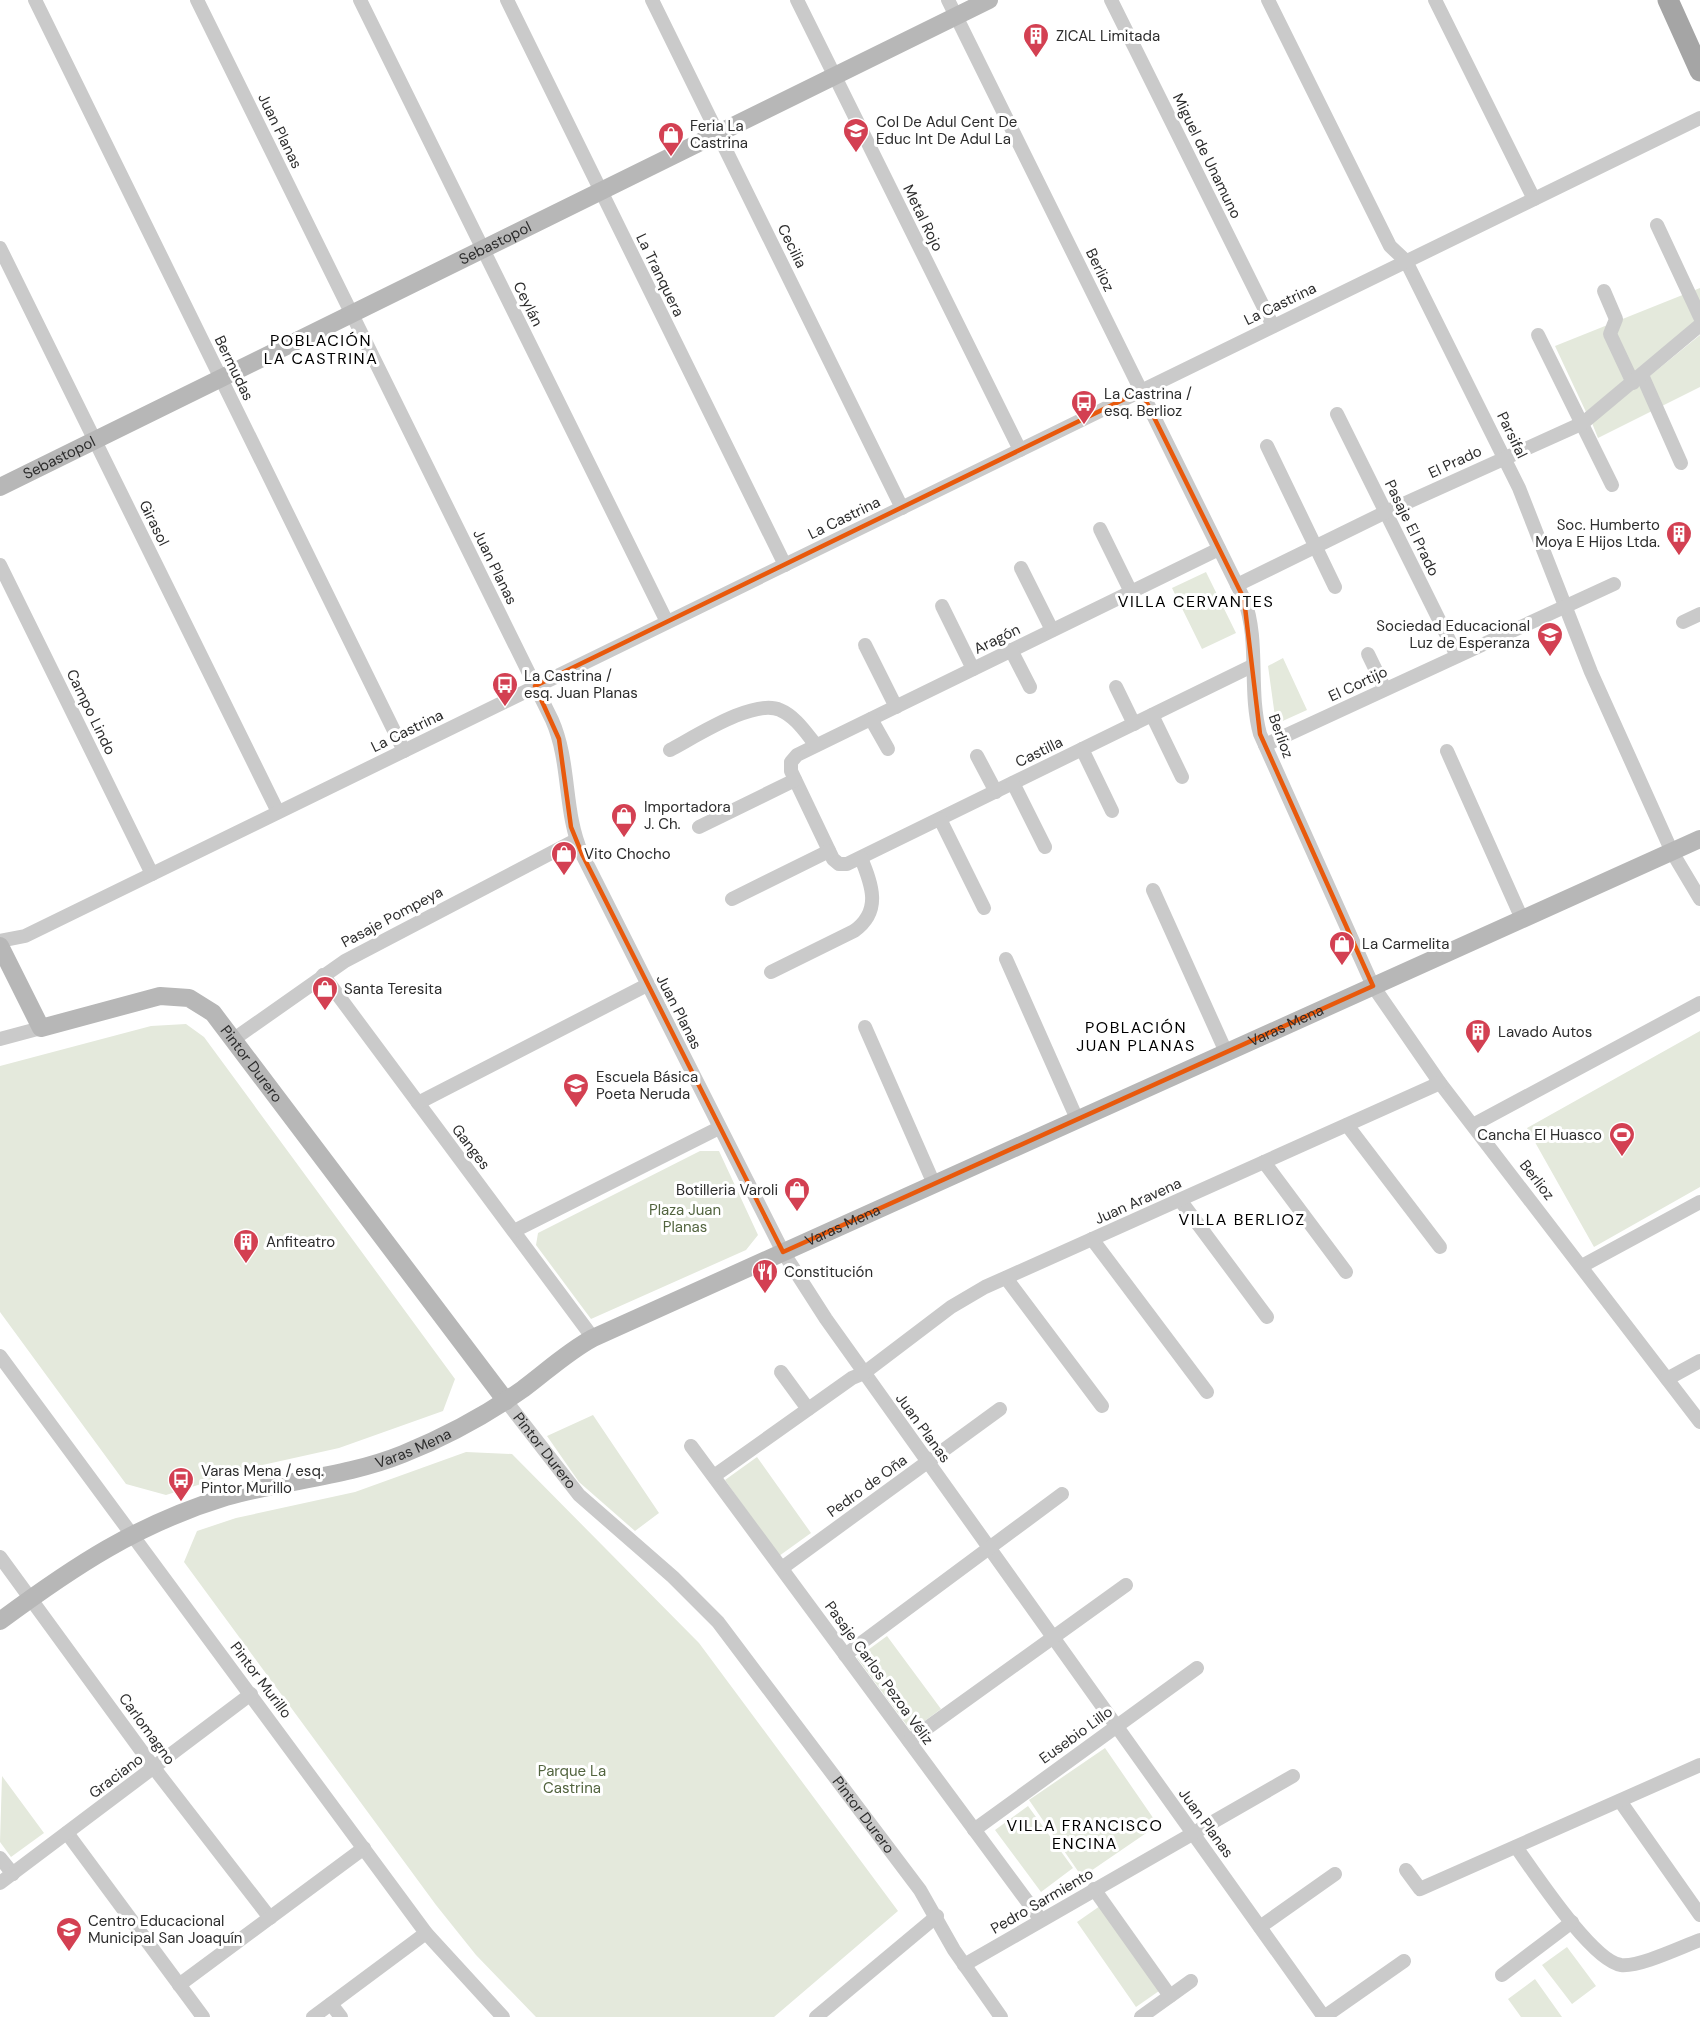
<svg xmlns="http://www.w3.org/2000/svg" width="1700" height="2017" viewBox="0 0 1700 2017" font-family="'DM Sans',sans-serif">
<rect width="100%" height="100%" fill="#fff"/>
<!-- green -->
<path fill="#e4e9dc" d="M1700 288V317L1586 412 1555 346Z
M1700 335V387L1598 438 1592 423Z
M1206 572 1236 633 1202 649 1172 588Z
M1283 658 1307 710 1276 724 1268 666Z
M186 1024 204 1037 455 1379 443 1411 339 1448 258 1466 166 1495 126 1484 0 1312V1066L151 1026Z
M1700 1031V1187L1594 1247 1527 1128Z
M700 1151H719L758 1235 746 1250 591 1319 536 1245 538 1233Z
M593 1415 659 1513 635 1531 579 1482 547 1436Z
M466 1452 512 1454 699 1643 898 1911 774 2017H536L476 1955 436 1905 184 1562 197 1531 236 1518 355 1492Z
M757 1457 811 1533 779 1556 725 1480Z
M887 1636 941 1709 911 1731 857 1658Z
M1105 1748 1158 1825 1082 1877 1029 1800Z
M2 1776 44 1833 11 1857 0 1842Z
M1028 1806 1073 1868 1041 1892 995 1830Z
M1100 1906 1159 1991 1136 2007 1077 1922Z
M1567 1947 1596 1986 1572 2004 1542 1965Z
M1535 1979 1562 2017H1521L1508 1999Z"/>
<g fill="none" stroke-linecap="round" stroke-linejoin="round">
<!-- street -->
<g stroke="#cacaca" stroke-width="14">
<path d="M35 0 404 751"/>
<path d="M197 0 552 720C571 763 563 811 582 854L783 1252 826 1319 1324 2017"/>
<path d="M360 0 667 622"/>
<path d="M507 0 785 565"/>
<path d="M652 0 902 508"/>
<path d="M797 0 1020 450"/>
<path d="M948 0 1244 599C1260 641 1248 690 1260 734L1373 986 1440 1083 1700 1422"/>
<path d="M1111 0 1273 326"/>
<path d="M1268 0 1390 246 1406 261 1519 488 1591 672 1672 852 1700 899"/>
<path d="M1435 0 1534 199"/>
<path d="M1657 225 1700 317"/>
<path d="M0 248 278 812"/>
<path d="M1604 291 1616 319 1610 334 1633 383"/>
<path d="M1538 335 1612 485"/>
<path d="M1642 375 1681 463"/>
<path d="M1337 414 1457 656"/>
<path d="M1267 446 1335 587"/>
<path d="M1100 529 1131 592"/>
<path d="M1219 549 797 755 791 762V771L833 859 839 864H847L1252 666"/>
<path d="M0 565 152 874"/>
<path d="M1021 568 1052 630"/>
<path d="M1237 585 1386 512 1583 423 1700 325"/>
<path d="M942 606 973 669"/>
<path d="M1683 622 1700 614"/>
<path d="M865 645 896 707"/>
<path d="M1011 650 1030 687"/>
<path d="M1368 654 1385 689"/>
<path d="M1116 687 1134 724"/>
<path d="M1152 715 1182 777"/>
<path d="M871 719 888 749"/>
<path d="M1265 745 1614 584"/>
<path d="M1082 749 1112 811"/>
<path d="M670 750C695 737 754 698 780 710 795 716 806 733 816 745"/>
<path d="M1447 751 1522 919"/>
<path d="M977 756 996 792"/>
<path d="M1013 783 1045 847"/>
<path d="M940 819 984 908"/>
<path d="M699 827 795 780"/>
<path d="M1153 890 1226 1052"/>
<path d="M732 899 829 851"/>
<path d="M0 941 25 936 1700 118"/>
<path d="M1006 959 1077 1119"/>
<path d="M771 972 854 931C882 911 872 885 861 858"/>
<path d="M323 975 593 1338"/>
<path d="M865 1027 934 1184"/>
<path d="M0 1039 41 1028"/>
<path d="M234 1039 345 961 576 840"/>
<path d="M418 1103 647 985"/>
<path d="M1347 1125 1440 1247"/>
<path d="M1473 1125 1700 1003"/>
<path d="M1264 1162 1346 1272"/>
<path d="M1180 1200 1267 1317"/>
<path d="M514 1231 719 1128"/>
<path d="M1092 1239 1207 1392"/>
<path d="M1582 1266 1700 1202"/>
<path d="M1006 1278 1102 1406"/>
<path d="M0 1356 426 1933 503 2017"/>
<path d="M781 1372 808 1409"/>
<path d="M1667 1379 1700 1361"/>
<path id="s1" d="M506 1401 579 1495 673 1577 718 1622 920 1890 954 1950 1001 2017"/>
<path d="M691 1446 1041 1920"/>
<path d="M714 1476 852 1378 864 1373 951 1307 985 1287 1440 1083"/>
<path d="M0 1557 154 1768 270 1918"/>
<path d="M782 1568 1000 1409"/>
<path d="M845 1655 1062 1494"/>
<path d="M909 1741 1126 1585"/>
<path d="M1620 1801 1700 1915"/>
<path d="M974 1830 1197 1668"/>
<path d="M67 1833 203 2017"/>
<path d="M1516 1847C1534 1872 1592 1961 1621 1965 1640 1967 1681 1947 1700 1940"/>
<path d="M0 1858 13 1874"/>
<path d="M1406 1870 1420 1889 1700 1765"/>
<path d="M0 1883 251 1694"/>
<path d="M1094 1889 1170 1996"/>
<path d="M1260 1927 1335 1874"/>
<path d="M964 1965 1293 1776"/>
<path d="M1502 1975 1572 1922"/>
<path d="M179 1985 364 1848"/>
<path d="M331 2004 341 2017"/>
<path d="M313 2017 426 1933"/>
<path d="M816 2017 937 1916"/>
<path d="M1141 2017 1191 1981"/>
<path d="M1324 2017 1404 1961"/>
</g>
<!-- secondary -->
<g stroke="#b7b7b7" stroke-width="18">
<path id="s2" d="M0 487 989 0"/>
<path id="s3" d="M0 946 41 1028 160 996 189 998 213 1013 506 1401"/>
<path id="s4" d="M0 1621C73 1567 137 1524 226 1497 285 1480 346 1477 403 1454 445 1437 486 1415 523 1389 546 1372 567 1352 593 1338L1700 839"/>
</g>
<!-- primary -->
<path stroke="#a5a5a5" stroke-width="21" d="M1668 0 1700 71"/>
</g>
<!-- marked area -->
<path fill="none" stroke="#e8590c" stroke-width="4.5" stroke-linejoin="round" d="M1141 391 1244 599 1260 734 1373 986 783 1252 582 854 571 827 559 739 535 686Z"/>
<!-- icons -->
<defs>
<symbol id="building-pin" viewBox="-11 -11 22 30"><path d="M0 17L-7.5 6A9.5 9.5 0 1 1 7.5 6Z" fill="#d34052" stroke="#fff"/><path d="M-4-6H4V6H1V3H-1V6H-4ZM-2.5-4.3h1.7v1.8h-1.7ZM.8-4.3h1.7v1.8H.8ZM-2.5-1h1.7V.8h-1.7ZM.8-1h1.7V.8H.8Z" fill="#fff"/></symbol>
<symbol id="school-pin" viewBox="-11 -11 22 30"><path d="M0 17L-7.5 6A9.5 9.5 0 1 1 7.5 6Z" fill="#d34052" stroke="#fff"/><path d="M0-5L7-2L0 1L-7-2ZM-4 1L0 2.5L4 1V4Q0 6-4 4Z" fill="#fff"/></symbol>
<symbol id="shop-pin" viewBox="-11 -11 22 30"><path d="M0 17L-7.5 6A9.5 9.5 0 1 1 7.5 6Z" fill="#d34052" stroke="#fff"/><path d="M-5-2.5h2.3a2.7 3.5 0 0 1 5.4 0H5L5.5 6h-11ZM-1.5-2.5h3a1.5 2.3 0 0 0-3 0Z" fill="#fff"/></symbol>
<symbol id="bus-pin" viewBox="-11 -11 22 30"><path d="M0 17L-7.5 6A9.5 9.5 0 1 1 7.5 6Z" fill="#d34052" stroke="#fff"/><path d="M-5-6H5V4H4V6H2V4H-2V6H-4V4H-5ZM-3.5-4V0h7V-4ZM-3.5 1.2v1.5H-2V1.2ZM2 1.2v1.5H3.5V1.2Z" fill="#fff"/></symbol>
<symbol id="stadium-pin" viewBox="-11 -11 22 30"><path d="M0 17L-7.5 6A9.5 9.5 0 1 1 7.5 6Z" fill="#d34052" stroke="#fff"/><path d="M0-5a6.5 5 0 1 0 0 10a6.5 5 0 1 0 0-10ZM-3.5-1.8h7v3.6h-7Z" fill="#fff"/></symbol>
<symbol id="restaurant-pin" viewBox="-11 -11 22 30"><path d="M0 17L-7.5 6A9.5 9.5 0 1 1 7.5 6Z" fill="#d34052" stroke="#fff"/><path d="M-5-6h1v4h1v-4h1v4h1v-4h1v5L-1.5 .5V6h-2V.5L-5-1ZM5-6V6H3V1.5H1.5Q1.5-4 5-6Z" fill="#fff"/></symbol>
</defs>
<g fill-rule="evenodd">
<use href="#building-pin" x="1021" y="21" width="30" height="40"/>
<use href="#school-pin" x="841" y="116" width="30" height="40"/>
<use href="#shop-pin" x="656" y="120" width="30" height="40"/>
<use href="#bus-pin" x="1069" y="388" width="30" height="40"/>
<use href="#building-pin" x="1664" y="519" width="30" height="40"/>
<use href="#school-pin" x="1535" y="620" width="30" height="40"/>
<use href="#bus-pin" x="490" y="670" width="30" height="40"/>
<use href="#shop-pin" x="609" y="801" width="30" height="40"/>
<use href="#shop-pin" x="549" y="839" width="30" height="40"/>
<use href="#shop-pin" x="1327" y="929" width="30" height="40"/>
<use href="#shop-pin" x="310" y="974" width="30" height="40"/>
<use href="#building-pin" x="1463" y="1017" width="30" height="40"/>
<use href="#school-pin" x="561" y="1071" width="30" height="40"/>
<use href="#stadium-pin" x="1607" y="1120" width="30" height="40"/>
<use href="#shop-pin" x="782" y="1175" width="30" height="40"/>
<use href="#building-pin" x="231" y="1227" width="30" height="40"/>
<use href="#restaurant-pin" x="750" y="1257" width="30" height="40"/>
<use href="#bus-pin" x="166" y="1465" width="30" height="40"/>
<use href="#school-pin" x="54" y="1915" width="30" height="40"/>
</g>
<g text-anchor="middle" stroke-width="6" stroke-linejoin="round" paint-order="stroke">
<!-- poi labels -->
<g font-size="15" fill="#2d2d2d" stroke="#fff" text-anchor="start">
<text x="1056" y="41">ZICAL Limitada</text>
<text x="876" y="127">Col De Adul Cent De<tspan x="876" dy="17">Educ Int De Adul La</tspan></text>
<text x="690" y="131">Feria La<tspan x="690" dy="17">Castrina</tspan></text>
<text x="1104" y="399">La Castrina /<tspan x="1104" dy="17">esq. Berlioz</tspan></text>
<text x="1660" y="530" text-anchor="end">Soc. Humberto<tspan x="1660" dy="17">Moya E Hijos Ltda.</tspan></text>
<text x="1530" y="631" text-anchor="end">Sociedad Educacional<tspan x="1530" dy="17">Luz de Esperanza</tspan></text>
<text x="524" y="681">La Castrina /<tspan x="524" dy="17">esq. Juan Planas</tspan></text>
<text x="644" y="812">Importadora<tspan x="644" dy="17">J. Ch.</tspan></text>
<text x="584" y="859">Vito Chocho</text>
<text x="1362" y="949">La Carmelita</text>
<text x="344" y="994">Santa Teresita</text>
<text x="1498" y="1037">Lavado Autos</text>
<text x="596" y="1082">Escuela Básica<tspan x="596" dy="17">Poeta Neruda</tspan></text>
<text x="1602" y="1140" text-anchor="end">Cancha El Huasco</text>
<text x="778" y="1195" text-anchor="end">Botilleria Varoli</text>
<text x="266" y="1247">Anfiteatro</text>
<text x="784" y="1277">Constitución</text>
<text x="201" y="1476">Varas Mena / esq.<tspan x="201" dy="17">Pintor Murillo</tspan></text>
<text x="88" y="1926">Centro Educacional<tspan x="88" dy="17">Municipal San Joaquín</tspan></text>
</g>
<!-- street labels -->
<g font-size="15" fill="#2d2d2d" stroke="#fff">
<text transform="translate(280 131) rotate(64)" y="5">Juan Planas</text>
<text transform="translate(1207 156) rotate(64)" y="5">Miguel de Unamuno</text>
<text transform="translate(923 218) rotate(64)" y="5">Metal Rojo</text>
<text dy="5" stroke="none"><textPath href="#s2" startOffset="552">Sebastopol</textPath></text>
<text transform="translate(792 246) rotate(64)" y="5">Cecilia</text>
<text transform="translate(1100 270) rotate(64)" y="5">Berlioz</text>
<text transform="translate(660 275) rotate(64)" y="5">La Tranquera</text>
<text transform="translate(528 304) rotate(64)" y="5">Ceylán</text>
<text transform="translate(1280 304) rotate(-26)" y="5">La Castrina</text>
<text transform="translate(234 368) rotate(64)" y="5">Bermudas</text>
<text transform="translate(1512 435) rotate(64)" y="5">Parsifal</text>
<text dy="5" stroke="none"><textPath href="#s2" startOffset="66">Sebastopol</textPath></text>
<text transform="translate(1455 462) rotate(-25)" y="5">El Prado</text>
<text transform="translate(844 518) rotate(-26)" y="5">La Castrina</text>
<text transform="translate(154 523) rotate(64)" y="5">Girasol</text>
<text transform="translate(1412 528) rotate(64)" y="5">Pasaje El Prado</text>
<text transform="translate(495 567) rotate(64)" y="5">Juan Planas</text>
<text transform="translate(997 639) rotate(-26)" y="5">Aragón</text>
<text transform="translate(1358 684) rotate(-25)" y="5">El Cortijo</text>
<text transform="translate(91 712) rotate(64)" y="5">Campo Lindo</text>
<text transform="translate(407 731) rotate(-26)" y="5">La Castrina</text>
<text transform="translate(1281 736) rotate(70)" y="5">Berlioz</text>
<text transform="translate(1039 752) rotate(-26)" y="5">Castilla</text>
<text transform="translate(392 917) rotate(-28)" y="5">Pasaje Pompeya</text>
<text transform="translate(679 1012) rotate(63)" y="5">Juan Planas</text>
<text dy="5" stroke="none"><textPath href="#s4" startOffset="1425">Varas Mena</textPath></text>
<text dy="5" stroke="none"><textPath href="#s3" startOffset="336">Pintor Durero</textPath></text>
<text transform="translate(471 1147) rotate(53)" y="5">Ganges</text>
<text transform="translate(1537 1180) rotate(52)" y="5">Berlioz</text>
<text transform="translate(1138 1201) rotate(-24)" y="5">Juan Aravena</text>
<text dy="5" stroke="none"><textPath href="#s4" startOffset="939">Varas Mena</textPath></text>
<text transform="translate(923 1428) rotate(54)" y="5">Juan Planas</text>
<text dy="5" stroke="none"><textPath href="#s4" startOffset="453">Varas Mena</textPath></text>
<text dy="5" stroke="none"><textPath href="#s1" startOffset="63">Pintor Durero</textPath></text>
<text transform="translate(867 1486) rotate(-36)" y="5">Pedro de Oña</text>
<text transform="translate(879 1673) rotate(54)" y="5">Pasaje Carlos Pezoa Véliz</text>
<text transform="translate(261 1680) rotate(53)" y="5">Pintor Murillo</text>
<text transform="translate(147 1729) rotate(54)" y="5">Carlomagno</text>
<text transform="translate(1076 1735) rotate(-36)" y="5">Eusebio Lillo</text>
<text transform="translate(116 1776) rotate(-37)" y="5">Graciano</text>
<text dy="5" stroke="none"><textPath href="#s1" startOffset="549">Pintor Durero</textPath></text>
<text transform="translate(1206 1823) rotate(54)" y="5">Juan Planas</text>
<text transform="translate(1042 1901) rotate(-30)" y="5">Pedro Sarmiento</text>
</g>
<!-- park labels -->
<g font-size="15" fill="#52643f" stroke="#fff">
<text x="685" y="1215">Plaza Juan<tspan x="685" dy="17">Planas</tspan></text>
<text x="572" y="1776">Parque La<tspan x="572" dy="17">Castrina</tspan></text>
</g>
<!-- neighbourhood labels -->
<g font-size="16" letter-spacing="1.5" fill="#000" stroke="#fff">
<text x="321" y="346">POBLACIÓN<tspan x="321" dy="18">LA CASTRINA</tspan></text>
<text x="1196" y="607">VILLA CERVANTES</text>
<text x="1136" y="1033">POBLACIÓN<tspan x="1136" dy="18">JUAN PLANAS</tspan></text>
<text x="1242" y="1225">VILLA BERLIOZ</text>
<text x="1085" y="1831">VILLA FRANCISCO<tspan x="1085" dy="18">ENCINA</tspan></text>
</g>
</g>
</svg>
